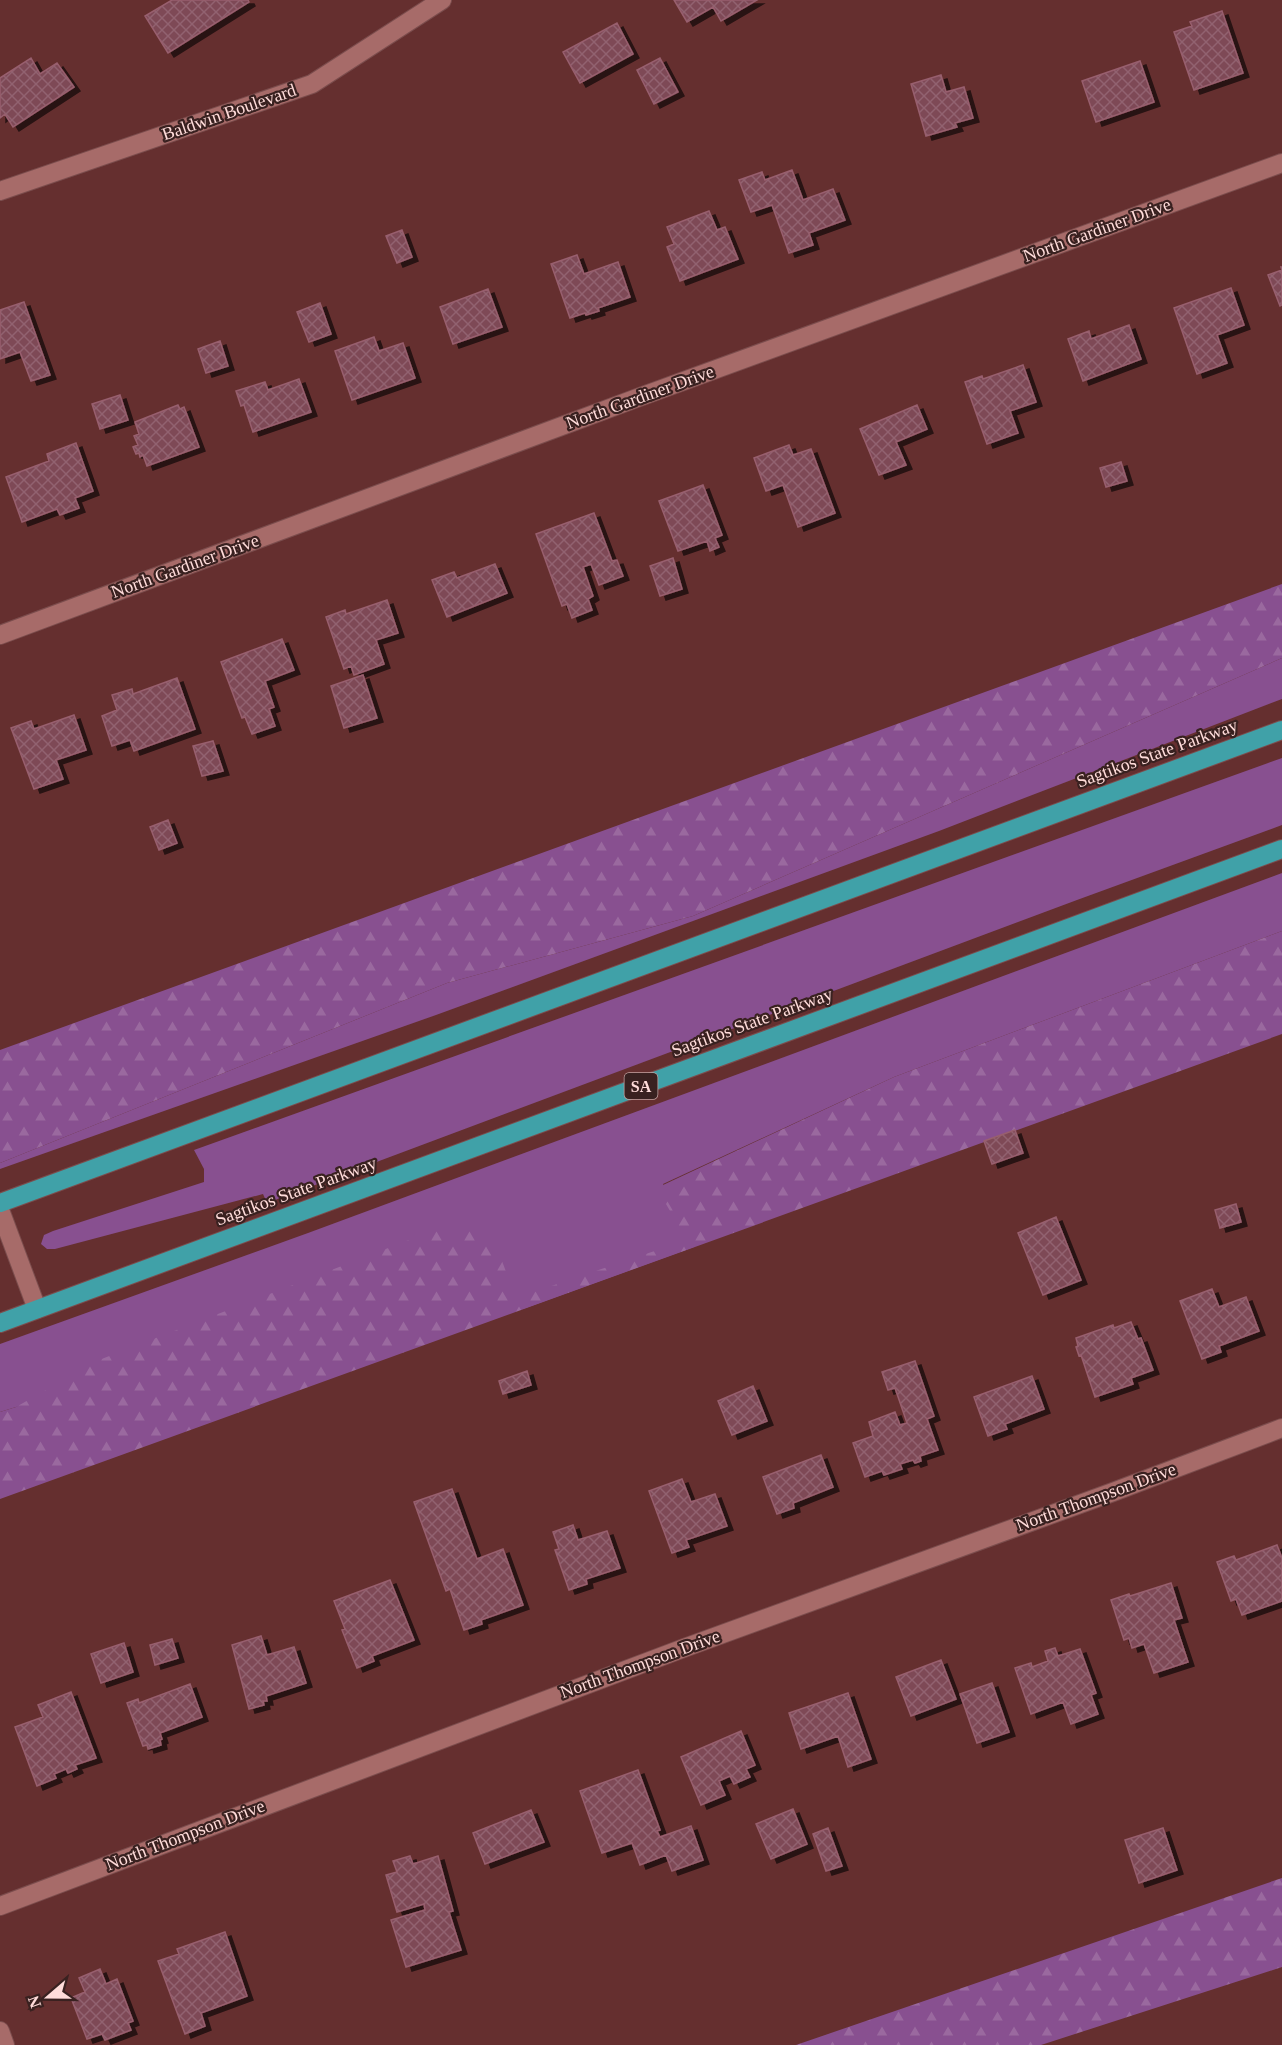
<svg xmlns="http://www.w3.org/2000/svg" width="1282" height="2045" viewBox="0 0 1282 2045" font-family="'Times New Roman',serif">
<defs>
<pattern id="forest-firs" width="22" height="20" patternUnits="userSpaceOnUse" patternTransform="scale(1.5)"><rect width="22" height="20" fill="#885090"/><path d="M5 1l3.5 6h-7zM16 11l3.5 6h-7z" fill="#9a699f"/></pattern>
<pattern id="building-cross-hatch" width="8" height="8" patternUnits="userSpaceOnUse" patternTransform="scale(1.5)"><rect width="8" height="8" fill="#7e4857"/><path d="M0 0l8 8M0 8l8-8" fill="none" stroke="#91626f"/></pattern>
<filter id="shadow"><feDropShadow dx="6" dy="4" stdDeviation="0" flood-color="#0009"/></filter>
</defs>
<rect width="100%" height="100%" fill="#652f2f"/>
<!-- grass -->
<path fill="#885090" d="M1282 658V699L939 831 436 1015 0 1169V1163L447 983 693 916Z
M1282 758V825L1077 900 267 1203 263 1194 55 1249H47L41 1244 44 1235 53 1231 204 1182V1169L194 1150Z
M1282 873V931L894 1077 663 1184 694 1247 523 1309 16 1407 0 1412V1344L308 1233Z"/>
<!-- forest -->
<path fill="url(#forest-firs)" d="M1282 584V658L693 916 447 983 0 1163V1050Z
M1282 931V1034L0 1499V1412L16 1407 99 1360 427 1233 468 1225 494 1240 516 1298 687 1240 666 1204 663 1185 894 1077Z
M1282 1878V1967L1041 2045H796Z"/>
<!-- building -->
<path fill="url(#building-cross-hatch)" stroke="#985f6e" stroke-width="1.5" filter="url(#shadow)" d="M172 0H248L249 2 168 53 145 16Z
M674 0H757L721 21 713 7 687 22Z
M1222 11 1243 73 1194 90 1174 32 1192 26 1190 22Z
M617 23 633 54 580 83 563 52Z
M31 58 40 74 57 63 74 87 13 127 5 114 0 118V78Z
M660 58 678 92 654 104 637 70Z
M1140 61 1154 102 1096 122 1082 81Z
M941 75 946 92 964 87 973 118 955 123 957 127 926 136 911 84Z
M792 170 803 200 833 189 845 220 809 233 813 245 789 253 772 205 751 212 739 180 762 172 765 180Z
M709 211 717 230 725 227 738 259 680 281 667 247 674 244 667 227Z
M402 230 412 257 397 263 386 236Z
M577 255 584 274 618 262 630 297 598 308 599 311 586 315 585 313 570 318 551 264Z
M1281 267H1282V305L1280 306 1268 275 1282 270Z
M1231 288 1244 325 1217 335 1227 363 1197 374 1174 308Z
M488 289 502 327 453 344 440 307Z
M24 302 50 375 31 381 20 352 0 359V310Z
M320 303 331 334 309 342 297 312Z
M1129 325 1141 359 1083 381 1068 339 1089 331 1091 339Z
M374 337 379 351 403 343 415 378 352 400 335 351Z
M220 341 228 366 206 373 198 349Z
M1023 365 1036 402 1010 411 1018 433 987 444 965 382 982 376 983 379Z
M299 379 311 412 253 432 244 405 241 406 236 391 265 382 268 390Z
M120 395 128 420 100 429 92 404Z
M178 405 180 409 184 407 199 447 147 466 143 455 140 457 139 453 136 454 133 447 138 445 134 436 139 434 135 422Z
M917 405 927 429 896 442 906 465 879 475 860 429Z
M76 443 93 491 75 498 79 508 60 515 57 509 22 522 6 477 49 461 47 454Z
M789 445 793 455 811 449 835 513 798 527 783 485 766 491 754 458Z
M1121 462 1127 481 1106 487 1100 468Z
M703 485 722 535 715 538 719 547 710 551 707 541 678 551 659 501Z
M594 513 612 561 617 560 623 576 599 585 591 564 583 567 593 596 588 599 592 610 572 618 567 604 562 606 536 534Z
M673 558 682 589 660 596 650 566Z
M495 564 507 593 447 617 432 580 454 572 457 578Z
M387 600 398 633 376 640 384 664 354 675 351 666 344 669 326 617 345 610 346 614Z
M282 639 294 670 265 681 274 707 269 709 275 726 252 734 245 717 242 718 221 662Z
M363 675 377 718 344 728 331 686Z
M177 678 195 729 134 751 130 740 112 746 102 716 117 710 112 695 132 689 133 694Z
M74 715 86 750 56 760 63 779 34 789 11 728 31 721 34 729Z
M213 741 223 771 202 776 193 746Z
M168 820 177 843 159 850 150 827Z
M1015 1130 1023 1153 992 1164 984 1141Z
M1236 1204 1241 1222 1220 1228 1215 1210Z
M1056 1217 1081 1280 1043 1295 1018 1233Z
M1212 1289 1219 1307 1246 1297 1259 1331 1219 1346 1221 1352 1202 1359 1180 1301Z
M1131 1322 1138 1339 1141 1338 1153 1370 1131 1378 1133 1384 1095 1397 1081 1355 1079 1356 1076 1347 1078 1346 1076 1338 1113 1325 1114 1328Z
M915 1361 934 1416 927 1419 938 1450 920 1456 921 1461 915 1463 913 1460 900 1464 902 1469 884 1475 882 1471 865 1477 853 1443 873 1436 869 1422 895 1412 900 1425 907 1423 895 1388 888 1390 882 1372Z
M527 1371 531 1385 503 1394 499 1381Z
M1032 1376 1044 1409 1005 1424 1007 1429 988 1436 974 1397Z
M753 1386 767 1421 732 1435 718 1401Z
M821 1455 833 1487 793 1503 794 1508 777 1514 763 1477Z
M682 1479 691 1502 715 1494 727 1526 686 1540 689 1547 672 1553 649 1491Z
M452 1489 477 1559 503 1549 523 1605 481 1620 482 1624 464 1630 450 1589 446 1591 414 1502Z
M573 1525 578 1540 607 1531 620 1568 586 1579 587 1584 569 1590 555 1550 559 1549 553 1532Z
M1277 1545 1282 1558V1601L1242 1615 1236 1599 1231 1601 1217 1562 1234 1556 1236 1560Z
M390 1580 414 1640 372 1656 374 1661 357 1668 342 1630 345 1629 334 1601Z
M1171 1583 1182 1618 1174 1620 1188 1662 1154 1673 1144 1644 1132 1648 1129 1638 1124 1640 1111 1600 1129 1594 1130 1596Z
M261 1636 267 1655 294 1647 306 1683 266 1696 267 1701H263L264 1705 249 1709 232 1645Z
M172 1639 178 1658 155 1665 150 1645Z
M124 1643 133 1672 101 1683 91 1654Z
M1055 1648 1058 1656 1080 1649 1096 1693 1091 1695 1098 1714 1071 1724 1063 1702 1031 1714 1015 1668 1031 1663 1032 1667 1048 1661 1045 1651Z
M941 1660 956 1699 911 1716 896 1677Z
M992 1683 1009 1732 977 1743 960 1694Z
M190 1684 202 1717 160 1733 162 1739 160 1740 161 1745 148 1749 147 1745 143 1746 127 1703 138 1699 139 1703Z
M71 1692 96 1758 75 1765 77 1769 68 1773 66 1769 54 1774 56 1778 37 1786 15 1727 43 1717 38 1705Z
M848 1693 871 1759 848 1767 838 1736 801 1749 789 1713Z
M741 1731 755 1765 746 1769 750 1777 734 1784 730 1776 719 1781 725 1795 701 1805 681 1757Z
M638 1770 660 1830 657 1831 660 1837 691 1826 703 1860 672 1871 666 1855 640 1865 632 1843 602 1853 580 1791Z
M793 1809 807 1844 771 1859 756 1824Z
M531 1810 544 1842 485 1864 473 1833Z
M828 1828 842 1866 826 1871 813 1834Z
M1163 1828 1177 1870 1139 1883 1125 1840Z
M410 1856 413 1864 438 1856 453 1911 449 1912 461 1950 406 1967 391 1920 425 1910 424 1904 397 1912 386 1875 397 1872 393 1861Z
M225 1932 247 1996 201 2013 205 2026 185 2034 158 1961 179 1954 177 1949Z
M100 1969 106 1984 117 1979 133 2021 128 2023 131 2030 105 2040 102 2034 87 2039 71 1998 85 1992 79 1978Z"/>
<g fill="none" stroke-linecap="round" stroke-linejoin="round">
<defs>
<path id="service" d="M0 1210 37 1309"/>
<path id="minor" d="M0 191 312 84 442 0
M0 635 637 398 1282 163
M0 1906 684 1648 1113 1492 1282 1428
M0 2031 5 2045"/>
<path id="motorway" d="M0 1203 1282 730
M0 1323 1282 849"/>
</defs>
<!-- service casing -->
<use href="#service" stroke="#7b4d4d" stroke-width="20"/>
<!-- minor casing -->
<use href="#minor" stroke="#7b4d4d" stroke-width="20"/>
<!-- motorway casing -->
<use href="#motorway" stroke="#7b4d4d" stroke-width="20"/>
<!-- service -->
<use href="#service" stroke="#a76b69" stroke-width="18"/>
<!-- minor -->
<use href="#minor" stroke="#a76b69" stroke-width="18"/>
<!-- motorway -->
<use href="#motorway" stroke="#40a1a8" stroke-width="18"/>
</g>
<g text-anchor="middle" stroke-width="4.5" stroke-linejoin="round" paint-order="stroke">
<!-- shield labels -->
<rect fill="#392120" stroke="#c4a4a2" stroke-width="1.5" x="624.5" y="1073" width="33" height="26" rx="4.5"/>
<g font-size="16" font-weight="bold" fill="#ffdcda">
<text x="641" y="1092">SA</text>
</g>
<!-- street labels -->
<g font-size="18" fill="#ffdcda" stroke="#392120">
<text transform="translate(229 112) rotate(-19)" y="6">Baldwin Boulevard</text>
<text transform="translate(1097 230) rotate(-20)" y="6">North Gardiner Drive</text>
<text transform="translate(640 397) rotate(-20)" y="6">North Gardiner Drive</text>
<text transform="translate(185 566) rotate(-20)" y="6">North Gardiner Drive</text>
<text transform="translate(1157 753) rotate(-20)" y="6">Sagtikos State Parkway</text>
<text transform="translate(752 1022) rotate(-20)" y="6">Sagtikos State Parkway</text>
<text transform="translate(296 1191) rotate(-20)" y="6">Sagtikos State Parkway</text>
<text transform="translate(1096 1497) rotate(-20)" y="6">North Thompson Drive</text>
<text transform="translate(640 1664) rotate(-20)" y="6">North Thompson Drive</text>
<text transform="translate(185 1835) rotate(-21)" y="6">North Thompson Drive</text>
</g>
</g>
<!-- north arrow -->
<g transform="translate(48 1997) rotate(250)" stroke="#392120" stroke-width="4.5" paint-order="stroke">
<path d="M0-4.5L10 22L0 15L-10 22Z" fill="#ffdcda"/>
<text y="-9" font-size="16" font-weight="bold" text-anchor="middle" fill="#ffdcda">N</text>
</g>
</svg>
